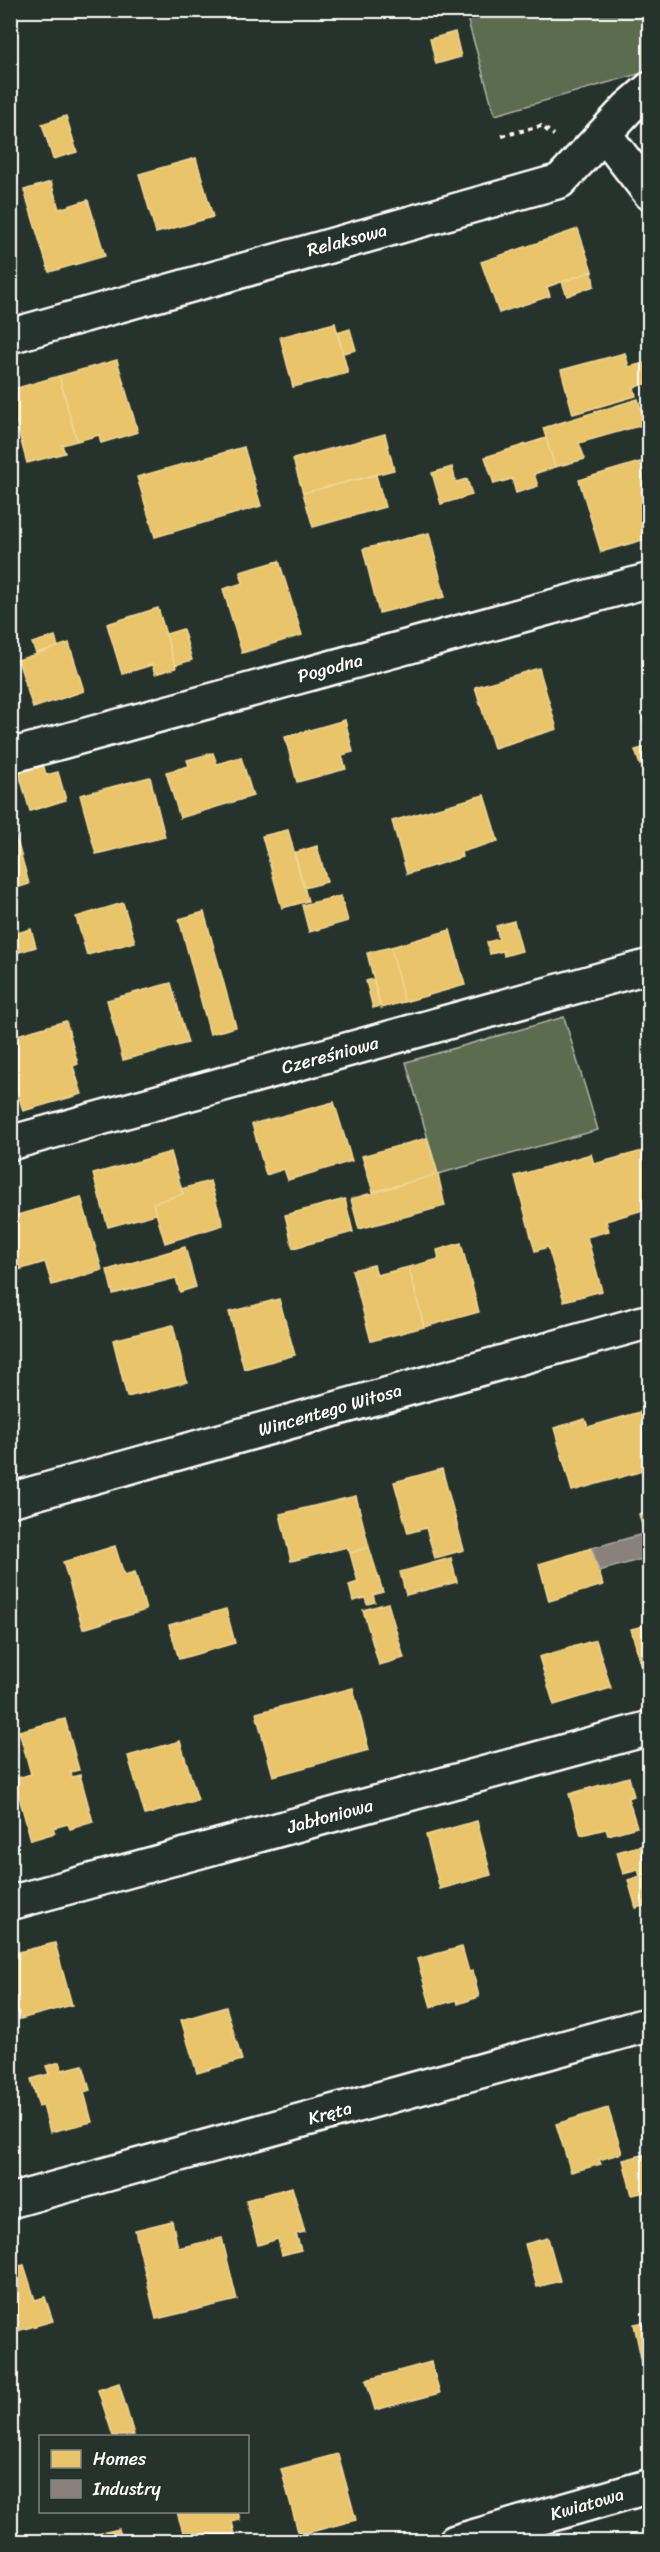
<svg xmlns="http://www.w3.org/2000/svg" width="660" height="2552" viewBox="0 0 660 2552" font-family="Sriracha,sans-serif">
<rect width="100%" height="100%" fill="#26332d"/>
<filter id="ink" filterUnits="userSpaceOnUse"><feTurbulence type="fractalNoise" baseFrequency=".0167" numOctaves="2"/><feDisplacementMap in="SourceGraphic" scale="12" xChannelSelector="R" yChannelSelector="G"/><feConvolveMatrix kernelMatrix="1 2 1 2 8 2 1 2 1" color-interpolation-filters="sRGB"/></filter>
<g filter="url(#ink)">
<!-- green -->
<path fill="#5b6c4f" stroke="#adb6a7" stroke-width="1.5" d="M465 11H649V71L495 115Z
M564 1017 598 1130 438 1174 406 1062Z"/>
<!-- homes -->
<path fill="#e9c46a" stroke="#f0d697" stroke-width="1.5" d="M455 32 461 57 436 64 430 39Z
M66 116 77 152 53 159 42 124Z
M196 158 213 217 156 233 139 174Z
M51 182 59 209 88 200 105 256 49 272 24 190Z
M578 229 592 271 547 287 550 296 499 313 481 262Z
M592 271 594 286 567 296 562 282Z
M335 323 348 373 293 387 280 337Z
M350 329 356 350 343 353 337 333Z
M625 353 629 367 644 363 650 383 634 387 636 396 573 414 561 370Z
M117 360 138 432 101 443 99 435 77 441 59 376Z
M59 376 77 441 62 445 65 453 27 463 10 401V390Z
M638 399 646 424 579 443 585 459 555 467 543 428Z
M385 434 394 470 303 493 293 459Z
M546 438 555 467 534 474 538 486 516 493 512 479 494 484 485 457Z
M244 447 261 506 155 537 137 477Z
M640 462 650 496V538L601 552 579 480Z
M452 467 456 482 467 479 472 495 441 504 432 473Z
M376 475 385 507 313 527 303 493Z
M429 533 445 597 379 613 363 549Z
M279 561 302 635 242 653 223 589 243 583 240 572Z
M158 608 176 668 155 674 152 665 122 674 107 624Z
M183 629 192 660 175 665 166 634Z
M55 636 58 647 36 653 32 643Z
M69 643 84 691 33 708 18 660Z
M539 668 557 729 494 748 475 687Z
M650 714V745L642 716Z
M345 720 353 752 342 755 346 769 297 782 285 737Z
M650 746V762L640 765 635 750Z
M213 753 217 764 241 757 253 796 180 818 166 772 189 766 187 760Z
M43 763 46 775 58 772 66 800 30 811 18 770Z
M150 777 165 837 96 854 80 795Z
M484 795 498 841 461 852 462 857 407 874 392 821Z
M10 815 29 884 10 890Z
M288 830 308 901 282 908 262 836Z
M317 846 327 882 304 888 294 853Z
M341 896 348 921 309 932 302 905Z
M123 903 135 942 87 955 76 917Z
M204 912 236 1027 210 1034 179 919Z
M514 921 522 951 504 956 503 951 490 954 487 942 499 939 496 926Z
M31 929 36 947 10 955V935Z
M450 930 465 985 404 1002 391 947Z
M391 947 404 1002 381 1008 367 953Z
M373 979 380 1006 373 1008 366 981Z
M171 983 188 1043 123 1060 107 1000Z
M66 1021 78 1064 73 1066 82 1094 23 1111 10 1066V1037Z
M334 1102 352 1161 288 1180 284 1169 266 1175 252 1124Z
M427 1138 438 1174 373 1192 362 1156Z
M650 1149V1208L606 1221 609 1231 587 1237 602 1291 564 1301 548 1247 535 1251 515 1176 591 1154 594 1164Z
M171 1152 183 1194 153 1203 156 1214 108 1227 93 1174Z
M438 1174 445 1206 359 1229 351 1199Z
M210 1181 223 1225 165 1243 153 1203 183 1194 181 1189Z
M81 1197 102 1270 52 1285 45 1262 18 1270 10 1243V1217Z
M345 1199 353 1232 293 1248 285 1215Z
M461 1243 479 1312 424 1327 409 1267 439 1259 437 1250Z
M185 1247 196 1287 180 1292 176 1278 113 1294 107 1270Z
M374 1265 377 1275 409 1267 424 1327 371 1341 352 1270Z
M279 1299 295 1355 244 1369 229 1312Z
M173 1325 187 1382 127 1397 113 1340Z
M640 1412 646 1433 650 1432V1469L572 1491 554 1428 585 1419 588 1427Z
M442 1469 464 1550 435 1558 426 1528 408 1533 394 1482Z
M356 1496 369 1547 350 1553 347 1547 291 1561 280 1514Z
M650 1511V1531L644 1533 639 1514Z
M115 1546 124 1575 135 1572 146 1610 83 1629 63 1562Z
M369 1547 383 1592 373 1595 375 1602 367 1604 365 1598 353 1601 349 1585 358 1582 350 1553Z
M592 1548 603 1585 549 1601 539 1564Z
M451 1558 457 1582 406 1595 400 1572Z
M388 1603 404 1658 379 1665 363 1610Z
M226 1609 235 1643 179 1659 169 1625Z
M650 1617V1678L645 1679 631 1629 647 1625 645 1618Z
M596 1640 611 1688 554 1705 539 1657Z
M353 1688 369 1750 273 1776 256 1713Z
M65 1719 79 1770 71 1772 72 1777 80 1775 93 1822 70 1829 68 1824 53 1828 55 1833 31 1840 14 1779 31 1774 19 1731Z
M180 1741 198 1800 145 1815 128 1756Z
M629 1777 634 1796 628 1798 637 1827 608 1835 606 1829 581 1835 569 1794Z
M477 1821 491 1875 440 1889 426 1835Z
M650 1843V1873L640 1876 638 1870 623 1874 617 1852Z
M650 1873V1904L636 1908 628 1880Z
M55 1943 72 2005 20 2019 10 1982V1954Z
M462 1947 469 1972 473 1971 479 1997 458 2004 457 2000 431 2007 417 1959Z
M226 2007 242 2060 197 2073 181 2020Z
M60 2062 62 2070 83 2065 90 2090 84 2092 92 2122 50 2132 43 2105 39 2107 31 2079 49 2074 46 2066Z
M608 2108 622 2153 599 2160 601 2164 571 2172 556 2124Z
M650 2153V2191L632 2195 623 2160Z
M292 2187 305 2232 296 2234 301 2250 282 2255 278 2239 258 2245 246 2200Z
M172 2221 178 2248 222 2238 237 2300 156 2319 135 2230Z
M548 2238 560 2281 537 2287 525 2244Z
M24 2265 35 2300 45 2297 53 2321 10 2333V2268Z
M650 2321V2381L646 2382 634 2324Z
M431 2362 440 2393 375 2410 366 2380Z
M119 2383 134 2435 128 2436H113L98 2390Z
M338 2454 356 2520 299 2535 281 2469Z
M177 2512H238L240 2520 232 2522 237 2542H186Z
M119 2529 123 2542H87L86 2537Z"/>
<!-- industry -->
<path fill="#8a817c" stroke="#ada7a3" stroke-width="1.5" d="M650 1532V1557L599 1571 592 1548Z"/>
<g fill="none" stroke-linecap="round" stroke-linejoin="round">
<defs>
<path id="minor" d="M604 134 650 193
M10 336 560 181 628 108 650 89
M10 756 650 580
M10 1143 650 966
M10 1500 650 1321
M10 1903 650 1728
M10 2201 650 2024
M455 2542 650 2486"/>
</defs>
<!-- minor casing -->
<use href="#minor" stroke="#fff" stroke-width="38"/>
<!-- path -->
<path stroke="#fff" stroke-width="4" stroke-dasharray="4.5 4.5" stroke-linecap="butt" d="M502 136 541 126 554 135"/>
<!-- minor -->
<use href="#minor" stroke="#26332d" stroke-width="33"/>
</g>
</g>
<g text-anchor="middle" stroke-width="6" stroke-linejoin="round" paint-order="stroke">
<!-- street labels -->
<g font-size="18" fill="#fff" stroke="#26332d">
<text transform="translate(347 240) rotate(-15)" y="6">Relaksowa</text>
<text transform="translate(330 668) rotate(-15)" y="6">Pogodna</text>
<text transform="translate(330 1055) rotate(-15)" y="6">Czereśniowa</text>
<text transform="translate(330 1410) rotate(-16)" y="6">Wincentego Witosa</text>
<text transform="translate(330 1816) rotate(-15)" y="6">Jabłoniowa</text>
<text transform="translate(330 2113) rotate(-15)" y="6">Kręta</text>
<text transform="translate(587 2504) rotate(-16)" y="6">Kwiatowa</text>
</g>
</g>
<!-- margin -->
<rect width="660" height="2552" fill="none" stroke="#26332d" stroke-width="36"/>
<rect x="18" y="18" width="624" height="2516" fill="none" stroke="#fff" stroke-width="2" filter="url(#ink)"/>
<!-- legend -->
<rect x="39" y="2435" width="210" height="78" fill="#26332d" stroke="#7d8581" stroke-width="1.5"/>
<rect x="51" y="2450" width="30" height="18" fill="#e9c46a" stroke="#7d8581" stroke-width="1.5"/>
<text x="93" y="2465" font-size="18" fill="#ffffff">Homes</text>
<rect x="51" y="2480" width="30" height="18" fill="#8a817c" stroke="#7d8581" stroke-width="1.5"/>
<text x="93" y="2495" font-size="18" fill="#ffffff">Industry</text>
</svg>
